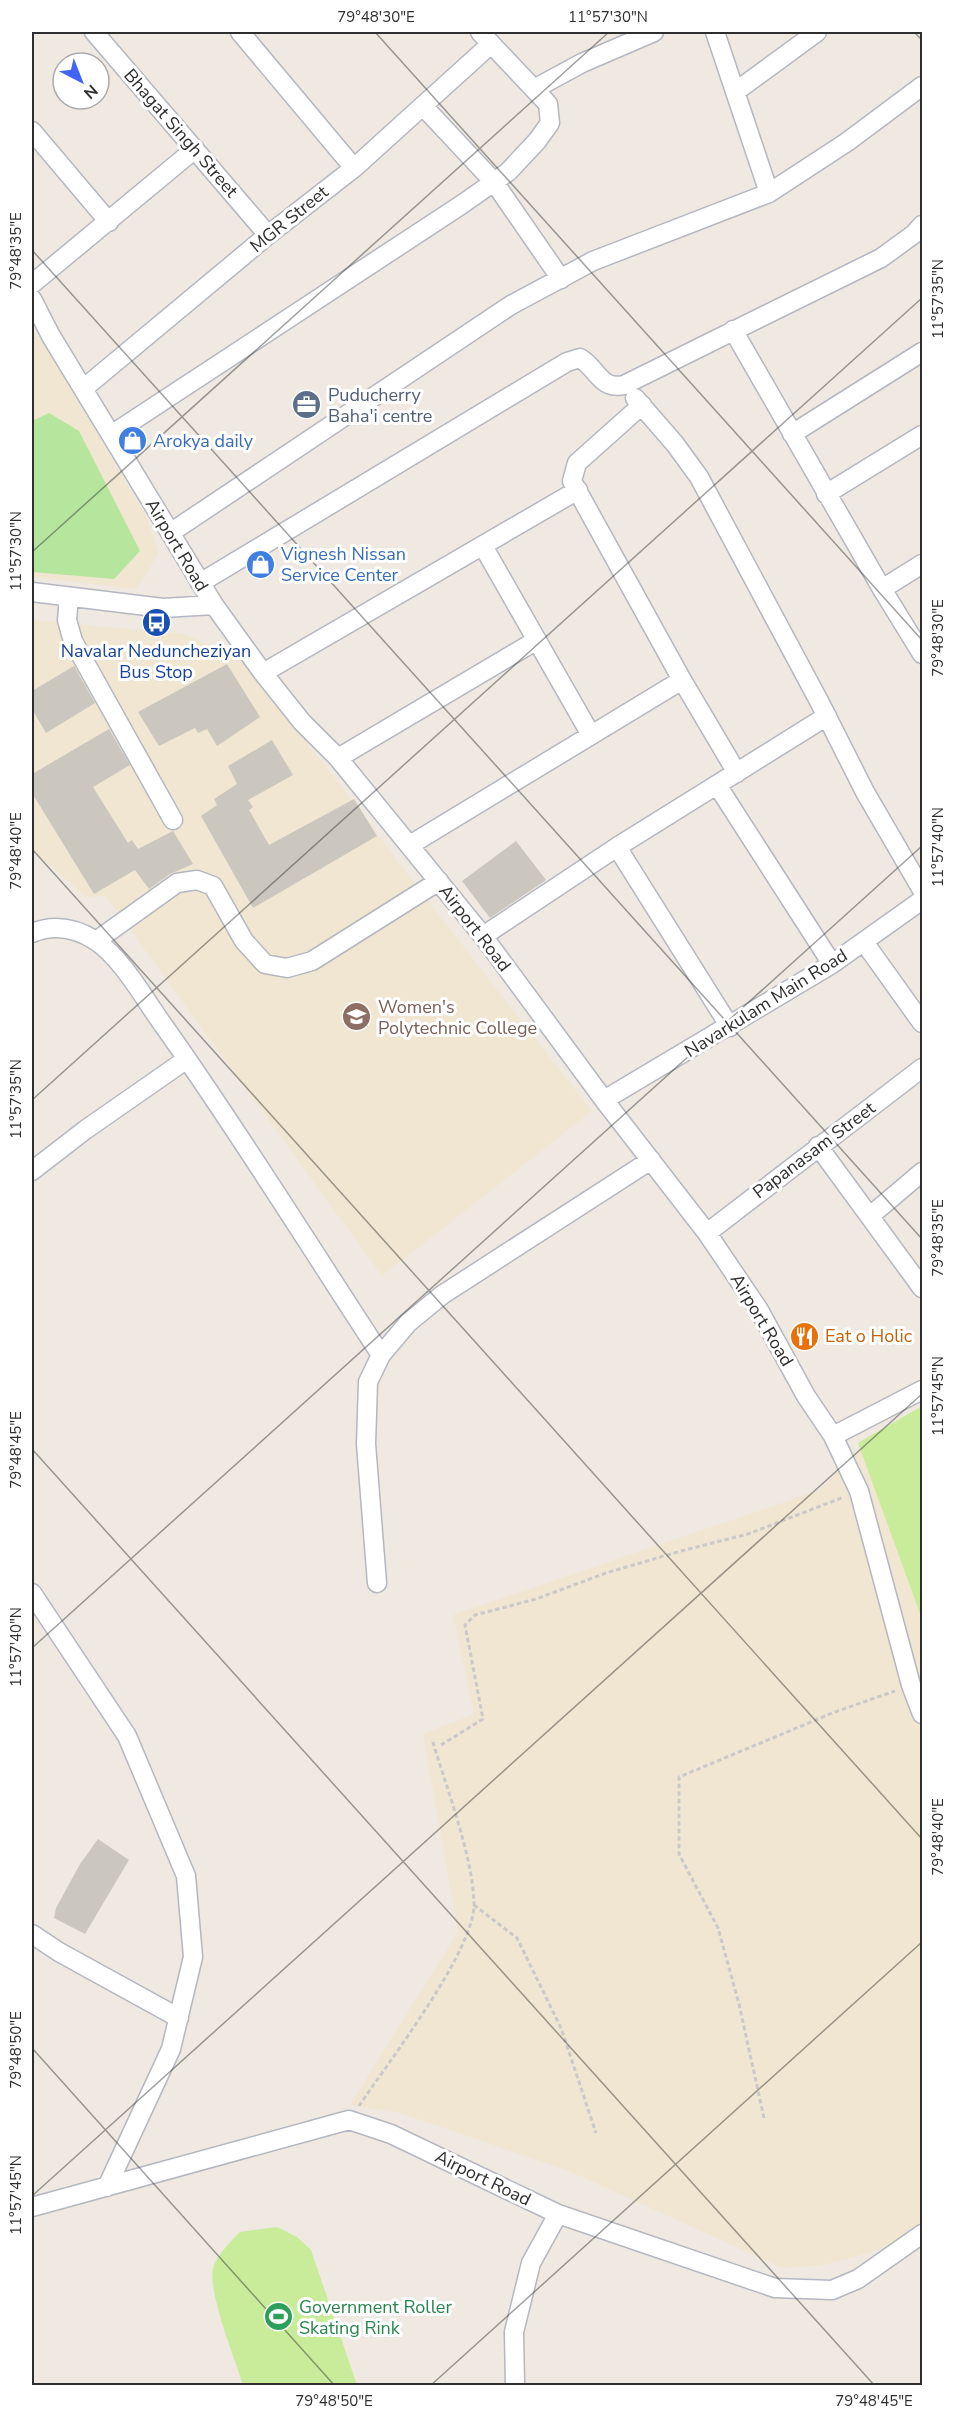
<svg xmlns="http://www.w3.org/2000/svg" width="954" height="2417" viewBox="0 0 954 2417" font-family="'Nunito Sans',sans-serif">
<rect width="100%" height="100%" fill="#efe9e1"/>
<!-- education -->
<path fill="#f0e6d1" d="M32 330 48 350 146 517 159 553 136 589 32 577Z
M32 620 183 634 238 657 339 783 427 900 592 1111 382 1276 106 896 86 897 32 849Z
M922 1408V2238L825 2265 783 2268 569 2171 400 2113 350 2105 458 1932 423 1734 474 1714 453 1615 820 1490 848 1459Z"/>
<!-- green -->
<path fill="#b6e59e" d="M49 413 79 431 140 551 114 579 32 572V421Z"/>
<!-- pitch -->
<path fill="#c9ec9a" d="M922 1406V1619L858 1443Z
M277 2227 297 2237 311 2250 357 2385H243C236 2361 205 2287 214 2265 220 2252 230 2242 240 2232Z"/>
<!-- building -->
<path fill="#cbc7bf" d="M227 664 260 717 217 746 207 729 198 733 195 728 159 746 138 712Z
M74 666 95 703 46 733 32 709V691Z
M109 729 130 765 93 787 128 843 132 840 138 849 173 831 193 864 170 874 149 889 135 870 94 894 32 793V774Z
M272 740 293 775 248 800 253 807 249 810 269 845 354 799 377 836 253 908 201 816 217 805 214 799 237 784 228 766Z
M516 841 546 880 490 918 462 881Z
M98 1839 129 1860 85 1934 54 1918 56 1908 80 1864Z"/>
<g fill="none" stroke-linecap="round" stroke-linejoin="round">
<defs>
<path id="minor" d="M94 32 268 235
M240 32 354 168
M715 32 769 193
M534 89 582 63 654 32
M735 92 817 32
M423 106 494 182 561 279
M32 131 109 222
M32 284 195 149
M32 299 51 336 214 605 263 673 302 722 338 758 483 936 604 1100 707 1233 759 1310 806 1396 833 1436 859 1491 911 1685 922 1714
M733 330 882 589 922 654
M83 389 268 235 354 168 491 44
M635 398 675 444 699 477 820 703 865 792 922 890
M792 434 922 352
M111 435 461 205 508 172 537 141 550 123 548 104 480 32
M826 494 922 435
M170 533 511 305 593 261 769 193 847 142 922 86
M483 546 591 735
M200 583 567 362 580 358C598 369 600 390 624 385L881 258 914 234 922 225
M882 589 922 564
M32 592 163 608 214 605
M69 597 67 620 73 641 173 820
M263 673 578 490
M682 680 737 773
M338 758 537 640
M717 785 832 964
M410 845 682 680 572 481 577 463 642 405
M617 847 730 1027
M32 933C54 924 76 928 96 941 124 960 146 1002 166 1029 241 1135 310 1247 381 1355
M483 936 617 847 827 716
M96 941 177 883 197 880 213 886 244 941 265 964 287 968 312 961 439 881
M864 942 922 1023
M604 1100 832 964 922 900
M818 1146 922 1288
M32 1171 85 1130 187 1059
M870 1216 922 1172
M707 1233 922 1068
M833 1436 922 1390
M377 1583 366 1444 368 1382 381 1355 408 1323 442 1295 651 1160
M32 1593 127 1736 186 1876 193 1957 171 2049 107 2187
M32 1934 59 1952 179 2018
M32 2207 349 2120 391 2134 558 2214 775 2288 832 2290 858 2279 922 2234
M515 2386 514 2332 531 2263 558 2214"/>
</defs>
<!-- minor casing -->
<use href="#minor" stroke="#b4b7c1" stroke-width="21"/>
<!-- path -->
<path stroke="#c9c9c9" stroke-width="3" stroke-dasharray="4.5 3" stroke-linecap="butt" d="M441 1745 483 1719 465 1625 475 1615 536 1599 606 1573 681 1551 748 1534 844 1497
M474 1905 517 1938 561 2028 596 2133
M359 2106C387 2064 475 1950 474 1904 473 1856 446 1787 432 1739
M764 2118 739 2004 718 1928 679 1854V1777L835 1712 895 1691"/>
<!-- minor -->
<use href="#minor" stroke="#fff" stroke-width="18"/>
</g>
<!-- ticks -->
<path fill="none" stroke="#2e2e2e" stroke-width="1.5" stroke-opacity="0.45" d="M375 32 922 640M914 32 922 40M32 250 922 1239M32 552 609 32M32 849 922 1839M32 1100 922 298M32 1449 875 2386M32 1648 922 846M32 2048 335 2386M32 2196 922 1394M430 2386 922 1942"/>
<!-- icons -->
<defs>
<symbol id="office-disc" viewBox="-11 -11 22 22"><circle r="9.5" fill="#5c6f8a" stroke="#fff"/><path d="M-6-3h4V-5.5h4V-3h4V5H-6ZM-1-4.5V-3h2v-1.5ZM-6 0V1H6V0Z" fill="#fff"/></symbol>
<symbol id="shop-disc" viewBox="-11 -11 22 22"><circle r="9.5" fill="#3f7fe0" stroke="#fff"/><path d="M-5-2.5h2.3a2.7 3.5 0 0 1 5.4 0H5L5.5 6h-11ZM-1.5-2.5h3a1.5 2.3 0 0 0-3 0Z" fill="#fff"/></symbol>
<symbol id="bus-disc" viewBox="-11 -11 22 22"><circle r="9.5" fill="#1a4fb4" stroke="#fff"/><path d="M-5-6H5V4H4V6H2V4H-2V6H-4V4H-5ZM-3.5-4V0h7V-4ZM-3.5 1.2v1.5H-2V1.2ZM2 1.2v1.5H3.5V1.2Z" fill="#fff"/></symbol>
<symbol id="university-disc" viewBox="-11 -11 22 22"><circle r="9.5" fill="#8d6e63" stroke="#fff"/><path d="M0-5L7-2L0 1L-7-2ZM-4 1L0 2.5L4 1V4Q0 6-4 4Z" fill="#fff"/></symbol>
<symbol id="restaurant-disc" viewBox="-11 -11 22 22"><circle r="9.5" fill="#e8710a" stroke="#fff"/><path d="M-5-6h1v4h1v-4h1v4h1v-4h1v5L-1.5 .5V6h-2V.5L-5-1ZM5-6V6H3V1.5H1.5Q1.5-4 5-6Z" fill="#fff"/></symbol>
<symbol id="stadium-disc" viewBox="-11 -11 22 22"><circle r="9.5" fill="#2e9e5b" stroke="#fff"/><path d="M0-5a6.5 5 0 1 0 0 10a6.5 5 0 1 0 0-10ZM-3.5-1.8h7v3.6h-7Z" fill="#fff"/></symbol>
</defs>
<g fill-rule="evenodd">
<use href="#office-disc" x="290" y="388" width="33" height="33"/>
<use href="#shop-disc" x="116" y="424" width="33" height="33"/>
<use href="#shop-disc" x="244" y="548" width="33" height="33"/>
<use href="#bus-disc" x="140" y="606" width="33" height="33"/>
<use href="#university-disc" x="340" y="1000" width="33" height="33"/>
<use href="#restaurant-disc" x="788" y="1320" width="33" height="33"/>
<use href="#stadium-disc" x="262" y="2300" width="33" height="33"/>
</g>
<g text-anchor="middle" stroke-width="6" stroke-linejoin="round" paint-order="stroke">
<!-- street labels -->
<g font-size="18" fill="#2e2e2e" stroke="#fff">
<text transform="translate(181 133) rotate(49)" y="6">Bhagat Singh Street</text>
<text transform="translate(289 219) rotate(-39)" y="6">MGR Street</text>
<text transform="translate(177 545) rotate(59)" y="6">Airport Road</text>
<text transform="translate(475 928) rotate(52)" y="6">Airport Road</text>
<text transform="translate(766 1003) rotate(-32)" y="6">Navarkulam Main Road</text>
<text transform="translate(814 1150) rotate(-37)" y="6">Papanasam Street</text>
<text transform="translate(762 1320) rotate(59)" y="6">Airport Road</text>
<text transform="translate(483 2178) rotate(26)" y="6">Airport Road</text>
</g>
<!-- service labels -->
<g font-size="18" fill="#4e5e75" stroke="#fff" text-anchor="start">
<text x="328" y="401">Puducherry<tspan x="328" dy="21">Baha'i centre</tspan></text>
</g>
<!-- shop labels -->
<g font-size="18" fill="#366cbe" stroke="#fff" text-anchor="start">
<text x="153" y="447">Arokya daily</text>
<text x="281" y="560">Vignesh Nissan<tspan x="281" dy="21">Service Center</tspan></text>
</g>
<!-- transit labels -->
<g font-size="18" fill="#164399" stroke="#fff">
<text x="156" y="657">Navalar Neduncheziyan<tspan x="156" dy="21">Bus Stop</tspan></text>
</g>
<!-- education labels -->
<g font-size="18" fill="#785e54" stroke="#fff" text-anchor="start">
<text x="378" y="1013">Women's<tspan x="378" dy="21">Polytechnic College</tspan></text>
</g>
<!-- food labels -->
<g font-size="18" fill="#c56008" stroke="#fff" text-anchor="start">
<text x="825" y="1342">Eat o Holic</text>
</g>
<!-- leisure labels -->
<g font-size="18" fill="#27864d" stroke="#fff" text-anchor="start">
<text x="299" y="2313">Government Roller<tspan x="299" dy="21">Skating Rink</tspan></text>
</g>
</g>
<!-- border -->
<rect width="954" height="2417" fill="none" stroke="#ffffff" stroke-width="66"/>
<!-- north arrow -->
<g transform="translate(81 81) rotate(138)"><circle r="28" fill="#ffffff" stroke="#ababab" stroke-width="1.5"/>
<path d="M0-4.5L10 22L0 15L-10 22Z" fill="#4264fb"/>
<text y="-9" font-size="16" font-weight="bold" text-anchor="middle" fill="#2e2e2e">N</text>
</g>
<rect x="33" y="33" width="888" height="2351" fill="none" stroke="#2e2e2e" stroke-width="2"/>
<g font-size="15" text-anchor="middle" fill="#2e2e2e">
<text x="376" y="22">79°48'30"E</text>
<text x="608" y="22">11°57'30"N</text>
<text transform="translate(16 251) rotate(-90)" y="5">79°48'35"E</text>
<text transform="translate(938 299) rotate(-90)" y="5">11°57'35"N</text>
<text transform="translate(16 551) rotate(-90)" y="5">11°57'30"N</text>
<text transform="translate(938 638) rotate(-90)" y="5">79°48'30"E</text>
<text transform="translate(938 847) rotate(-90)" y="5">11°57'40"N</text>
<text transform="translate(16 851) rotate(-90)" y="5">79°48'40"E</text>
<text transform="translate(16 1099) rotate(-90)" y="5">11°57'35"N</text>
<text transform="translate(938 1238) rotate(-90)" y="5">79°48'35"E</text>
<text transform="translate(938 1396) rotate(-90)" y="5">11°57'45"N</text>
<text transform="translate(16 1450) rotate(-90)" y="5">79°48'45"E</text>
<text transform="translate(16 1647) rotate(-90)" y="5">11°57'40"N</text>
<text transform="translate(938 1837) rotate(-90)" y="5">79°48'40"E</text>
<text transform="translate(16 2050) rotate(-90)" y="5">79°48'50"E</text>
<text transform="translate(16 2195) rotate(-90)" y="5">11°57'45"N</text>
<text x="334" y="2406">79°48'50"E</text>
<text x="874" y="2406">79°48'45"E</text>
</g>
</svg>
